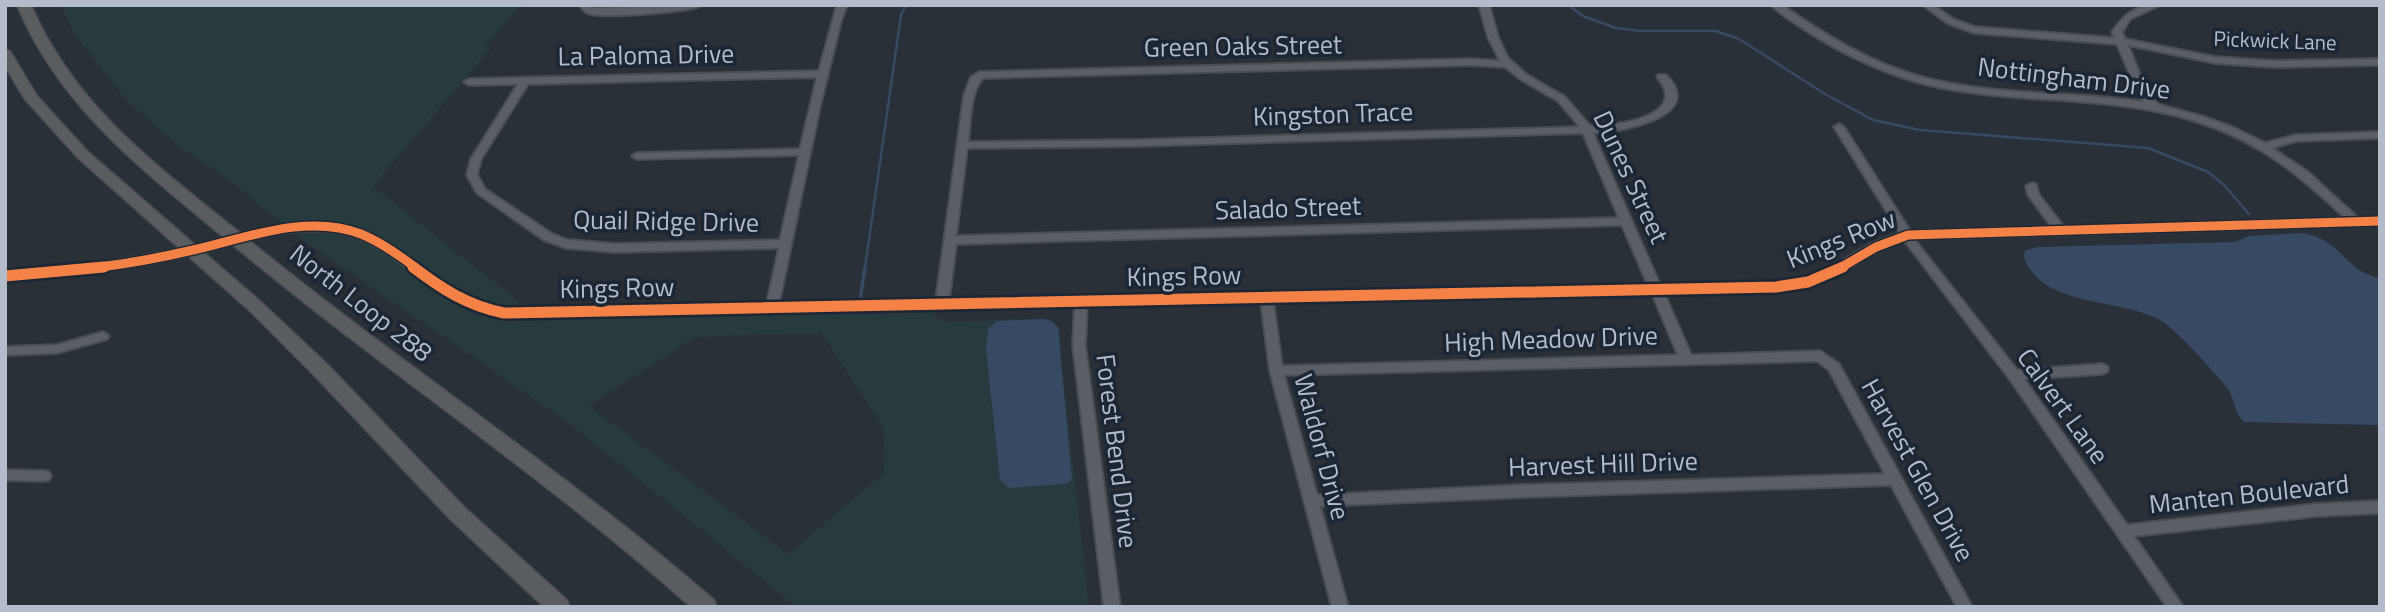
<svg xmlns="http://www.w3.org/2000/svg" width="2385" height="612" viewBox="0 0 2385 612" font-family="'Titillium Web',sans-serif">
<rect width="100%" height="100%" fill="#2a3038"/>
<!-- green -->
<path fill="#273a3e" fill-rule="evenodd" d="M61 5H522L484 46 492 47 373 186 533 313 933 303 936 319 947 322 1043 318 1054 321 1060 328 1061 359 1089 607H797L565 420 304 241 223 175 182 149 128 102 73 32ZM822 333 885 431 883 474 788 554 589 406 695 337Z"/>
<!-- water -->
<path fill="#384963" d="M2301 233C2340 237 2347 274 2380 278V425L2244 422C2234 413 2235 400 2228 389 2216 374 2176 329 2160 320 2121 298 2041 308 2024 257L2025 251 2037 247 2235 242 2249 236Z
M1044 319 1053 322 1058 328 1072 480 1065 484 1009 488 1000 480 986 350 988 329 997 321Z"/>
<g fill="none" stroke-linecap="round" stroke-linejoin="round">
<!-- stream-far1 -->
<path stroke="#384963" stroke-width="2.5" d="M1568 5 1583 16 1616 28 1640 31H1716L1739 39 1825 94 1873 120 1920 130 2148 148 2208 172 2224 185 2249 214
M865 268 901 15 906 5"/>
<!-- stream -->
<path stroke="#384963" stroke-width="3.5" d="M860 300 865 267"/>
<defs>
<path id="minor" d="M580 5H590L593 8 702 5C691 12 600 19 587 13 585 12 581 7 580 5Z
M837 5H847L841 21 820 106 779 303 936 300 964 95 971 77 980 72 1471 59 1500 61 1488 37 1479 5H1489L1498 37 1508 58 1527 75 1565 97 1590 126C1615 126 1691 117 1657 77L1658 75H1666C1708 117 1619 132 1593 133L1660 285 1776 283 1800 280 1827 270 1871 244 1900 233 1834 127 1839 124 1844 127 1910 231 2052 227 2028 195 2026 186 2032 183 2036 184 2039 195 2064 227 2345 218C2299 174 2257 140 2195 121 2112 95 2026 104 1942 88 1901 80 1864 64 1828 44 1809 32 1787 20 1771 5H1782C1826 36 1872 64 1925 78 1996 96 2071 91 2144 102L2140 98 2117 44 1974 33 1947 23 1923 5H1933L1953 19 1975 27 2115 38 2112 32C2125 13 2136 5 2160 5L2130 19 2122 32 2125 39 2215 57 2274 61 2380 59V65L2274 67 2215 63 2128 45 2149 97 2160 105 2204 117 2232 127 2265 143 2296 135 2380 132V138L2296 141 2272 148 2308 172 2358 218 2380 217V225L1914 239 2017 370 2102 364 2107 366 2108 369 2107 372 2102 374 2024 379 2127 525 2317 504 2380 501V513L2317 516 2134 536 2183 607H2167L2009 378 1904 240C1873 248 1851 271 1821 282 1777 297 1711 292 1664 293L1691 355 1820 351 1839 364 1972 607H1957L1891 485 1523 497 1320 506 1348 607H1332L1270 371 1261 302 1087 305 1085 345 1120 607H1104L1073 345 1075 305 504 317C486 314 470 310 454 301 414 279 383 238 336 232 286 225 237 244 190 255 129 268 67 277 5 280V272C67 269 129 260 189 247 237 237 286 218 335 224 388 231 419 273 464 296 477 303 490 306 504 309L767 303 779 248 615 252 566 248 544 240 477 193 467 175 471 159 518 84 469 85 464 82 469 79 819 71ZM1471 65 1505 67 1520 79 1558 101 1580 127 1135 140 968 142C971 122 969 94 983 78ZM817 77 800 149 637 153 632 156 637 159 799 155 780 240 615 244 568 240 552 234 485 189 477 175 481 159 528 84ZM1583 133 1619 218 956 236 967 148 1135 146ZM1622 225 1648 285 949 300 956 244ZM1652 293 1678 355 1282 366 1273 301ZM1817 361 1829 370 1885 474 1523 485 1317 495 1284 375Z
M103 332 109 336 107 339 57 353 5 355V347L57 345Z
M5 470 44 471 49 472 51 476 49 480 44 481 5 480Z"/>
<path id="highway" d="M17 5H31C75 107 156 165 240 233 394 360 563 469 714 600L717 607H691C543 475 377 366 226 239 143 170 60 108 17 5Z
M5 50 10 51 37 96 88 152 262 303 327 364 465 508 567 600 570 607H544L451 520 313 374 250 311 78 158 24 98 5 66Z"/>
</defs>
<!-- minor casing -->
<use href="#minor" stroke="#484c53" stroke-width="4"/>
<!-- highway casing -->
<use href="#highway" stroke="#474c53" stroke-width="3"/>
<!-- minor -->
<use href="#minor" fill="#5a5e66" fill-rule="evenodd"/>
<!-- highway -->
<use href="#highway" fill="#5a5d60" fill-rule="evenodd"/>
<defs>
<path id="cycleway-far1" d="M92 268C126 264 159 258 193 250 246 238 307 213 361 234 381 242 399 255 416 268
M1840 268 1876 247 1908 235 2380 221"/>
<path id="cycleway" d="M413 267C442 289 468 306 504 313L1776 287 1808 282 1843 267
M5 276 104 267"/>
</defs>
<!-- cycleway-far1 casing -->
<use href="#cycleway-far1" stroke="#1d2633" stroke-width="12"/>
<!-- cycleway casing -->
<use href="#cycleway" stroke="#1d2633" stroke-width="16"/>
<!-- cycleway-far1 -->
<use href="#cycleway-far1" stroke="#f48246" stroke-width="9"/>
<!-- cycleway -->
<use href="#cycleway" stroke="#f48246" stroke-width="11"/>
</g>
<g text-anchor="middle" stroke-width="7" stroke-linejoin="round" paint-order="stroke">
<!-- far-street labels -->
<g font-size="21" fill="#b4bcc9" stroke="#1d2633">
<text transform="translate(2275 41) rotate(2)" y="7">Pickwick Lane</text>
</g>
<!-- street labels -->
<g font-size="26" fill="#b4bcc9" stroke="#1d2633">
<text transform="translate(1243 46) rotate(-1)" y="9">Green Oaks Street</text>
<text transform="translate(646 55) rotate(-1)" y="9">La Paloma Drive</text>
<text transform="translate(2074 78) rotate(7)" y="9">Nottingham Drive</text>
<text transform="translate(1333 114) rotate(-2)" y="9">Kingston Trace</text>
<text transform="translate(1631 177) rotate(65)" y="9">Dunes Street</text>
<text transform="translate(1288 208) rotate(-2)" y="9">Salado Street</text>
<text transform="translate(666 221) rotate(1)" y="9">Quail Ridge Drive</text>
<text transform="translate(1841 239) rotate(-22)" y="9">Kings Row</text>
<text transform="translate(1184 276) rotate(-1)" y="9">Kings Row</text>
<text transform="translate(617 288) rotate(-1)" y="9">Kings Row</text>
<text transform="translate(361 303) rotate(38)" y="9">North Loop 288</text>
<text transform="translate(1551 339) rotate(-2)" y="9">High Meadow Drive</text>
<text transform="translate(2063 406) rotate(54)" y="9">Calvert Lane</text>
<text transform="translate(1322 447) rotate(75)" y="9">Waldorf Drive</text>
<text transform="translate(1117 451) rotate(83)" y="9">Forest Bend Drive</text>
<text transform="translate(1603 464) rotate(-2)" y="9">Harvest Hill Drive</text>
<text transform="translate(1918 470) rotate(61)" y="9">Harvest Glen Drive</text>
<text transform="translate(2249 494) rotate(-6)" y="9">Manten Boulevard</text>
</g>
</g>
<!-- border -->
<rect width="2385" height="612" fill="none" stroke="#b4bcc9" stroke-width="14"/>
</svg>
